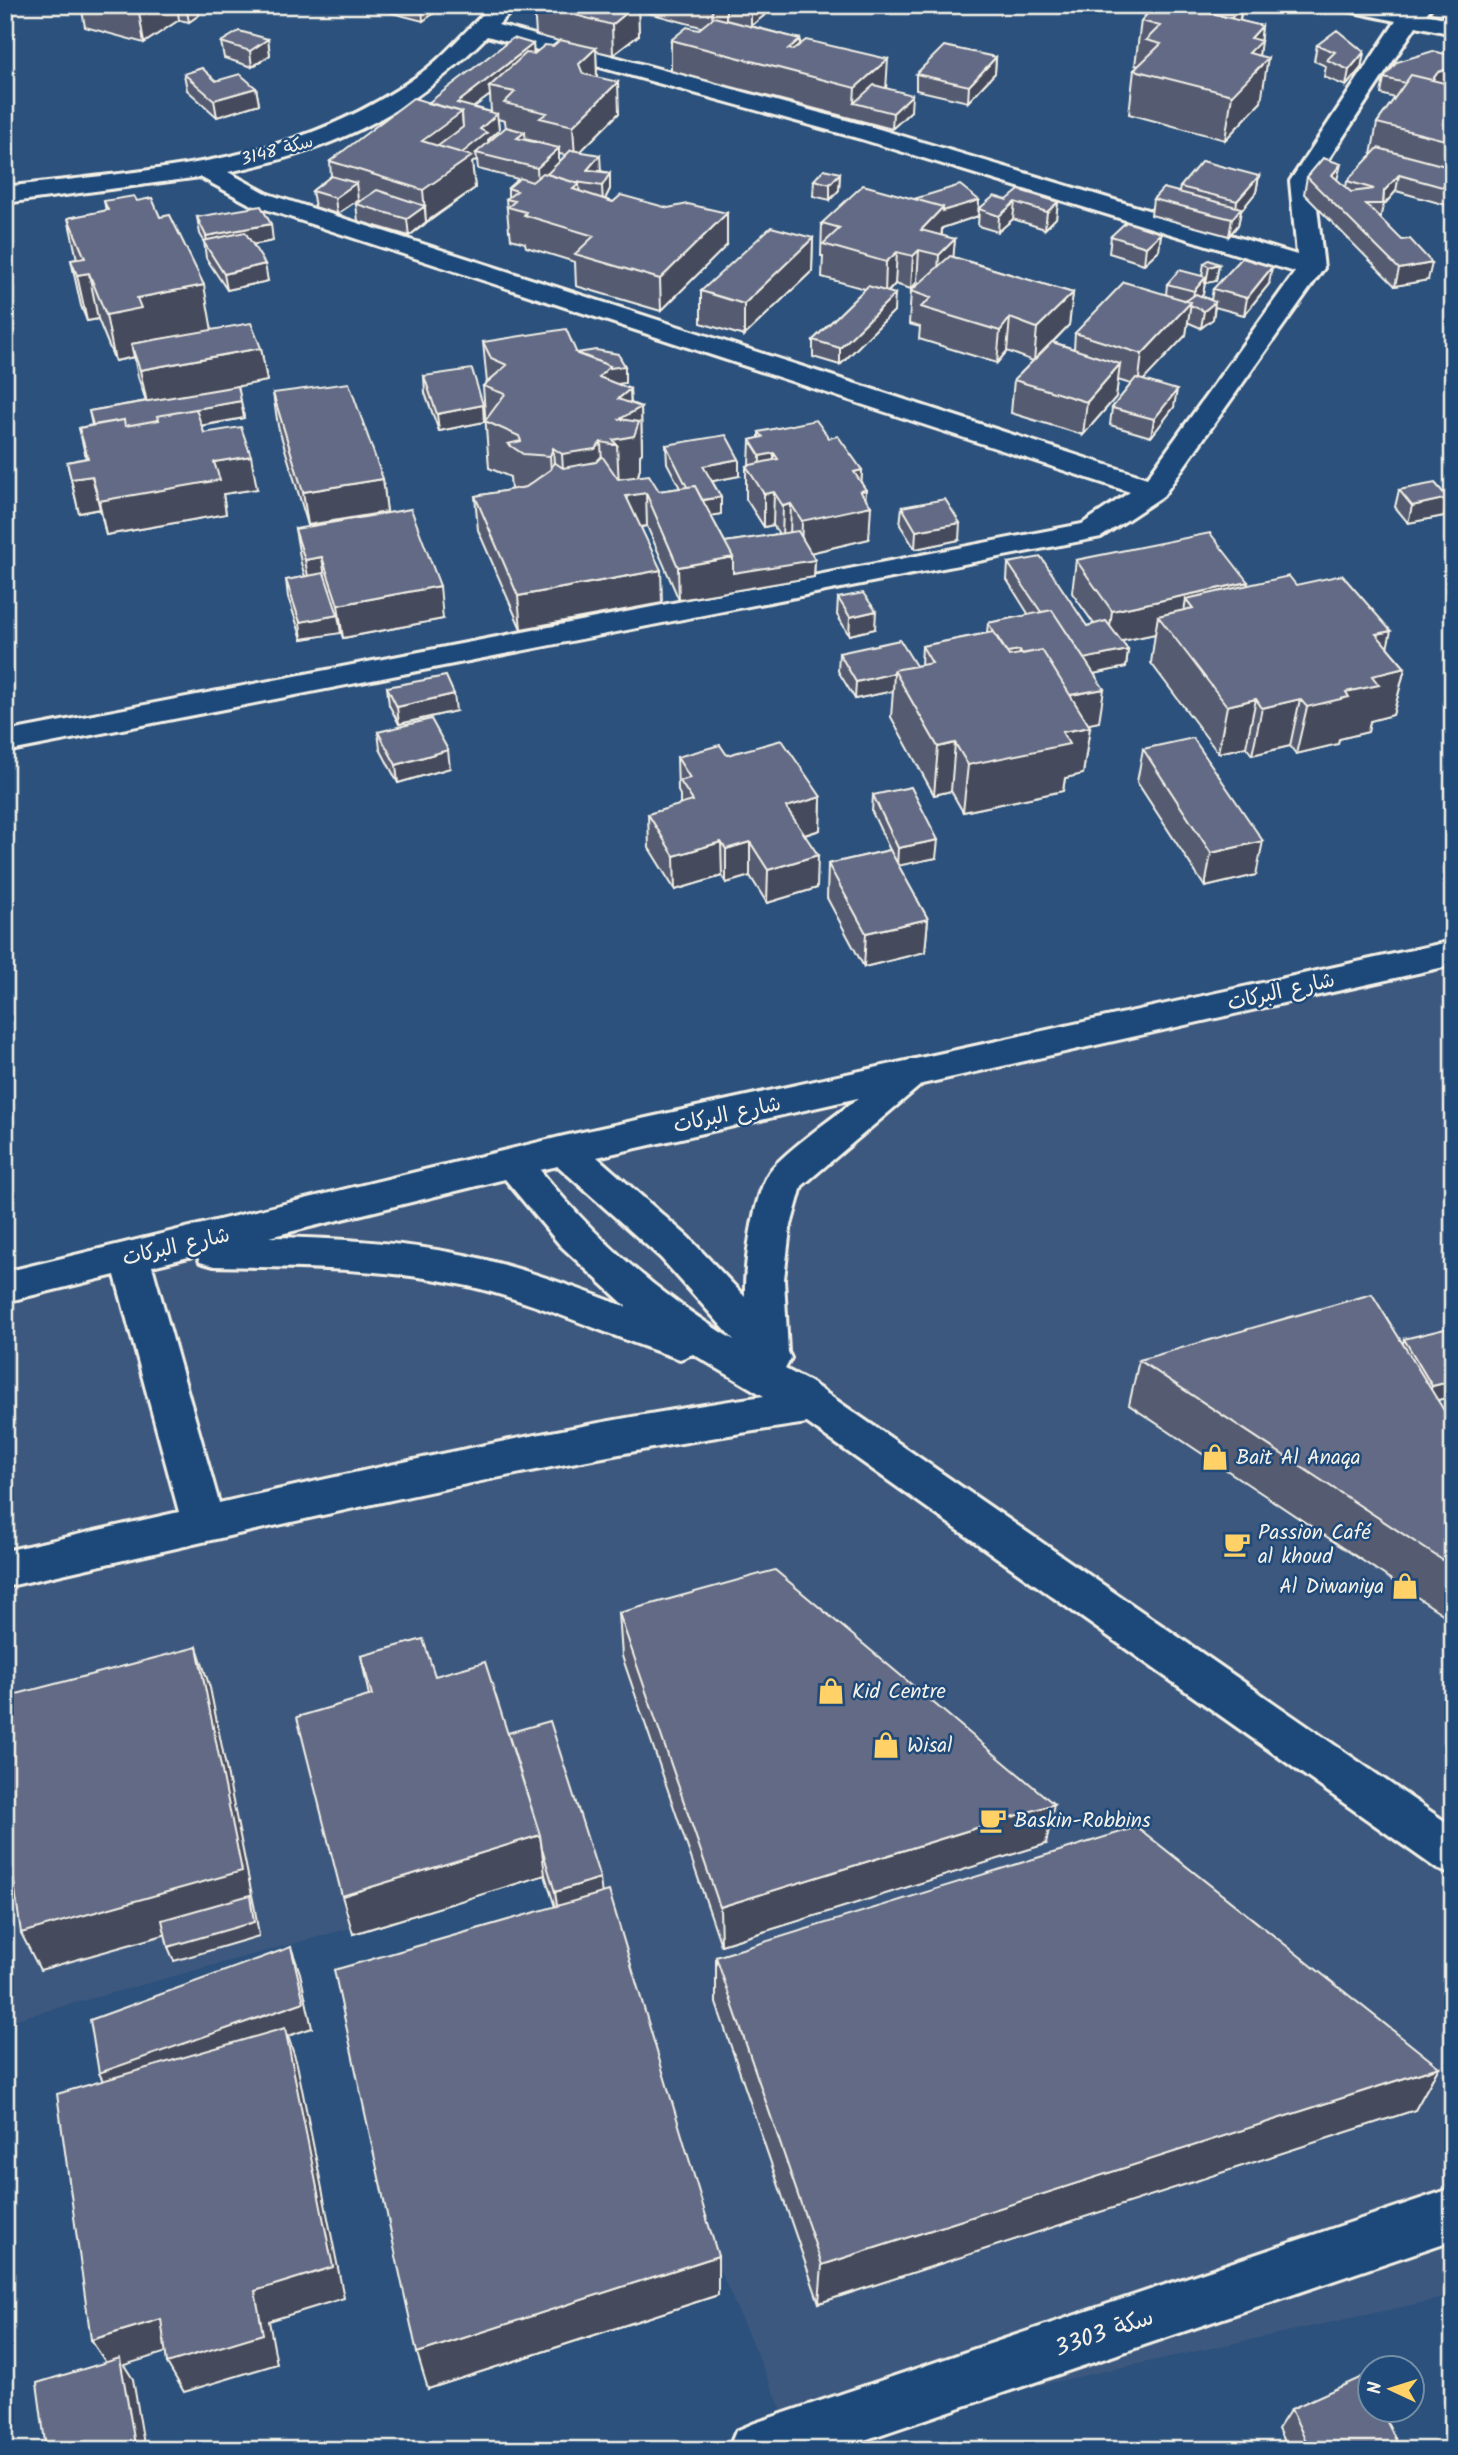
<svg xmlns="http://www.w3.org/2000/svg" width="1458" height="2455" viewBox="0 0 1458 2455" font-family="Kalam,'Playpen Sans Arabic',sans-serif">
<rect width="100%" height="100%" fill="#2c517c"/>
<filter id="ink" filterUnits="userSpaceOnUse"><feTurbulence type="fractalNoise" baseFrequency=".0143" numOctaves="2"/><feDisplacementMap in="SourceGraphic" scale="14" xChannelSelector="R" yChannelSelector="G"/><feConvolveMatrix kernelMatrix="1 2 1 2 8 2 1 2 1" color-interpolation-filters="sRGB"/></filter>
<g filter="url(#ink)">
<!-- built -->
<path fill="#3c597f" d="M1453 954V2296L794 2438 545 1875 5 2022V1276Z"/>
<g fill="none" stroke-linecap="round" stroke-linejoin="round">
<defs>
<path id="minor" d="M493 5H518L498 25 879 129 1297 255 1290 181 1396 21 1344 10 1341 5H1385L1405 10 1409 5H1433L1426 14 1453 20V34L1416 26 1314 181 1324 268 1163 496 1101 537 5 752V732L1082 524 1130 492 250 204 200 177 5 203V187C152 169 291 166 416 77 446 56 467 28 493 5ZM487 36 861 139 1295 272 1147 478 268 194 228 172C334 150 411 114 487 36Z
M1453 941V965L922 1084 802 1186 790 1229 784 1279 788 1352 791 1358 785 1369 810 1382 1453 1827V1875L1437 1869 807 1423C537 1462 271 1527 5 1587V1551L179 1512 115 1275 5 1302V1272L564 1136ZM858 1098C837 1115 784 1152 770 1171 753 1196 744 1267 745 1297L688 1237 597 1157ZM558 1166 661 1258 734 1340C660 1296 594 1238 540 1170ZM505 1179 560 1245 627 1307C574 1287 520 1267 465 1255 400 1242 334 1238 269 1237ZM197 1255 200 1262 214 1266C299 1268 385 1267 468 1286 541 1303 609 1336 680 1359L693 1354 764 1396C581 1422 400 1462 219 1503L152 1266Z
M1453 2188V2240L835 2450H728L736 2431 755 2423Z"/>
</defs>
<!-- minor casing -->
<use href="#minor" stroke="#f4f1e8" stroke-width="6"/>
<!-- minor -->
<use href="#minor" fill="#1f4a7a" fill-rule="evenodd"/>
</g>
<!-- wall -->
<path fill="#545c72" stroke="#f4f1e8" stroke-width="2" fill-rule="evenodd" d="M81 5H198L199 15 189 22 179 20 144 43 85 27Z
M387 5H437V11L423 21 388 12Z
M534 5H767L766 14 751 26 800 39V45L886 88 911 111 892 129 671 71V40L698 30 701 27 638 10 639 35 613 55 596 51 597 77 619 113 580 152 601 171 610 173V189L605 199 727 245 661 311 576 286 575 262 526 247 525 243 511 239 510 231H509L506 199 508 197V188L518 179 478 169 477 159 472 163 475 188 409 236 358 221 356 204 360 201 357 200 337 214 315 207 312 191 331 176 330 161 428 103 533 44 534 54 553 46 559 41 536 35ZM490 95 491 112 474 107ZM498 119 505 121 506 128 488 143V140L499 130ZM525 139 542 143V144L525 140ZM559 154 566 155 559 162Z
M1153 5 1242 7 1240 21 1262 26 1259 56 1261 102 1225 140 1129 114 1134 70 1139 66 1135 65 1141 21 1152 8Z
M268 39 270 55 252 67 224 58 221 42Z
M1317 45 1364 52 1361 68 1346 86 1324 77 1326 66 1314 61Z
M996 57 995 73 968 102 916 90V74Z
M184 74 256 88 259 104 217 117 187 90Z
M1384 78 1453 85V207L1396 191 1383 206 1380 219 1428 280 1395 286 1304 194 1307 177 1337 180 1346 188 1347 181 1372 155H1371L1377 123 1395 98 1381 94Z
M840 173 839 190 830 200 813 196 814 180Z
M1259 176 1256 192 1241 211 1238 225 1229 236 1151 215 1153 199 1179 192 1180 187Z
M914 199 979 200 978 216 942 228V236L955 239 953 257 1073 293 1069 325 1053 342 1074 349 1075 333 1166 295 1167 284 1202 276 1204 263 1219 264 1216 281 1205 283 1203 294 1202 296 1211 300 1213 289 1269 284 1244 315 1215 307 1213 319 1201 328 1187 322 1186 335 1143 380 1174 407 1151 437 1110 425 1112 408 1131 384 1118 380 1116 397 1083 435 1011 413 1014 380 1033 361 1007 351 997 363 919 339 920 327 909 324 911 291 920 283 917 282 911 289 895 284 888 292 894 311 840 365 813 357V340L865 289 822 277 823 256H821L822 223Z
M1007 200 1058 202 1056 218 1045 229 1013 219 998 232 978 226 979 209Z
M104 201 211 330 261 348 267 381 238 386 244 418 202 426 204 433 257 489 223 494 226 514 106 535 100 509 79 513 67 462 86 458 79 428 92 425 89 411 146 401 138 377 134 357 115 361 98 319 87 321 81 306 71 260 77 259 68 218 106 211Z
M197 217 273 241 253 245 268 281 227 290 206 258 204 241 200 234Z
M1161 233 1159 250 1144 264 1109 253 1111 236Z
M813 238 812 271 744 336 701 323V291Z
M483 342 577 353 625 366V383L618 384 630 389 631 403 641 407 642 453 640 455V468L638 476 659 491 680 488 667 463 666 445 739 476 712 481 721 497V514L711 516 725 542 779 534 773 525 764 527 746 499V466L749 465 750 440 759 438V432L829 438 862 470 861 483 865 498 869 539 810 553 815 560 814 577 679 600 647 526 641 527 662 603 521 629 478 530 475 496 511 490 510 477 489 468 483 386 487 383Z
M424 376 484 422 439 431 425 393Z
M273 393 383 479 387 512 308 525 278 426Z
M1399 490 1444 516 1408 523 1395 507Z
M902 507 959 540 915 549 900 525Z
M295 529 443 619 343 638 341 632 302 639 288 597 286 580 305 577 301 563Z
M1076 560 1248 585H1296L1387 647 1405 668 1393 715 1370 721 1368 732 1339 739 1338 744 1296 754 1290 746 1252 755 1246 747 1218 753 1151 663 1155 634 1122 641 1128 650 1126 667 1094 674 1099 722 1088 724 1090 727 1083 774 1065 778 1063 791 963 812 951 791 934 795 891 717 893 691 855 699 838 671 839 653 916 666 921 665 922 646 987 633 988 623 1029 615 1007 580 1008 563 1087 626 1094 624 1072 593Z
M838 598 875 629 849 635 837 615Z
M387 687 456 711 399 724 389 705Z
M378 732 450 768 398 783 380 749Z
M1143 749 1256 875 1205 887 1137 782Z
M727 755 821 797 820 830 805 835 817 888 767 903 750 876 726 883 722 876 675 890 649 848 648 814 680 805V795L678 791 677 757Z
M873 795 936 858 898 865 928 919 925 952 864 967 827 898 828 864 890 850 872 812Z
M1404 1339 1453 1396 1437 1400 1453 1425V1621L1129 1405 1139 1360 1403 1343Z
M619 1613 1046 1844 721 1945 622 1656Z
M361 1656 435 1676 508 1733 602 1893 718 2295 428 2389 555 1907 545 1875 353 1934 369 1696Z
M716 1957 1439 2067 1415 2110 819 2303 716 2003Z
M1291 2409 1401 2450H1288L1278 2429Z"/>
<!-- shaded-wall -->
<path fill="#454b5d" stroke="#f4f1e8" stroke-width="2" d="M149 5H177L179 20 144 43 139 12Z
M186 5H198L199 15 189 22Z
M422 5H437V11L423 21Z
M636 5H638L639 35 613 55 612 25Z
M712 5H726V19L713 30Z
M751 5H767L766 14 751 26Z
M1242 7 1239 23H1226Z
M1262 26 1260 43 1261 41 1257 70 1268 58 1261 102 1225 140 1232 95 1251 38Z
M268 39 270 55 252 67 250 51Z
M800 39 799 70 788 49Z
M533 44 534 60 489 87 490 95 462 116 465 144 451 153 422 141 457 103Z
M596 48 597 79 580 95 579 64Z
M1364 52 1361 68 1346 86 1349 70Z
M996 57 995 73 968 102 969 86Z
M888 59 886 90 854 103 855 88Z
M1453 67V82L1435 88H1427L1438 72Z
M618 82 619 113 575 157 573 126Z
M256 88 259 104 217 117 214 100Z
M912 95 911 111 892 129 893 113Z
M497 114 499 130 488 140 489 150 476 153 477 159 472 163 475 188 426 222 423 190 459 156 480 129Z
M525 132 526 148 517 138Z
M559 148V164L538 184 537 168Z
M600 155 601 171 587 170Z
M1341 164 1337 180 1332 175Z
M610 173V189L603 203 602 186Z
M840 173 839 190 830 200V184Z
M1399 175 1396 191 1383 206 1384 191Z
M1259 176 1256 192 1241 211 1238 225 1229 236 1232 219 1235 216 1237 201Z
M356 183 358 200 337 214 335 198Z
M579 184 581 216 573 189Z
M979 200 978 216 942 228 941 239 921 230 943 207Z
M1015 202 1013 219 998 232 999 216Z
M1058 202 1056 218 1045 229 1047 212Z
M425 206 426 222 409 236 407 219Z
M727 213V245L661 311 660 279Z
M271 224 273 241 210 252 209 250 206 236Z
M1161 233 1159 250 1144 264 1146 247Z
M813 238 812 271 744 336V304Z
M955 239 952 272 937 288 939 255Z
M919 250 917 282 911 289 913 256Z
M897 252 895 284 885 295 886 262Z
M1432 263 1428 280 1395 286 1399 269Z
M265 264 268 281 227 290 224 274Z
M1219 264 1216 281 1206 283 1209 267Z
M1272 267 1269 284 1244 315 1247 298Z
M89 273 98 319 87 321 77 275Z
M1206 277 1203 294 1193 307 1192 306 1194 291Z
M204 285 212 331 131 344 134 357 115 361 106 315 137 298Z
M1073 293 1069 325 1034 361 1037 328Z
M895 294 894 311 840 365V348Z
M1191 302 1186 335 1138 386 1142 354Z
M1215 302 1213 319 1201 328 1204 311Z
M1010 318 1007 351 997 363 1000 331Z
M261 348 267 381 147 403 140 370Z
M1120 364 1116 397 1083 435 1087 402Z
M610 366H625V383L575 390Z
M630 389 631 413 641 407 642 453 640 455V468L636 483 619 486 617 445H613L618 399Z
M1177 390 1174 407 1151 437 1154 419Z
M241 401 244 418 199 426 195 409Z
M483 405 484 422 439 431 437 414Z
M601 442 603 489 565 501 562 454Z
M553 448 556 495 553 503 550 456Z
M774 453V486H759L760 456Z
M251 456 257 489 223 494 226 514 106 535 99 501 214 462Z
M739 459V476L703 483V466Z
M862 470 861 491 866 490 865 507 871 506 869 539 801 555 802 521 854 472Z
M92 476 100 509 79 513 71 479Z
M383 479 387 512 308 525 303 492Z
M774 492 773 525 764 527V494Z
M646 493 647 526 627 529 626 496Z
M721 497V514L695 519V502Z
M1448 498 1444 516 1408 523 1412 506Z
M791 504 790 537 782 539 783 506Z
M960 523 959 540 915 549 916 531Z
M322 557 327 591 311 593 305 560Z
M733 557 815 560 814 577 679 600 678 567Z
M661 570 662 603 521 629 518 596Z
M1248 582 1242 616 1193 608 1186 599 1181 629 1158 616 1155 634 1108 644 1112 611Z
M440 586 443 619 343 638 338 605Z
M876 611 875 629 849 635 850 617Z
M338 615 341 633 302 639 300 622Z
M1391 631 1381 674 1405 668 1393 715 1370 721 1368 732 1339 739 1338 744 1296 754 1307 707 1346 692 1376 634Z
M1020 650 1016 683 1007 652Z
M1128 650 1126 667 1070 679 1072 661Z
M894 673 893 691 855 699 856 682Z
M1104 689 1099 722 1057 731 1061 697Z
M454 694 456 711 399 724 397 707Z
M1256 699 1246 747 1218 753 1227 706Z
M1300 699 1290 746 1252 755 1262 708Z
M1090 727 1083 774 1065 778 1063 791 963 812 968 765 1062 732Z
M955 743 951 791 934 795 938 747Z
M448 750 450 768 398 783 396 765Z
M821 797 820 830 785 841 786 807Z
M938 840 936 858 897 866 898 848Z
M1263 841 1256 875 1205 887 1211 853Z
M721 842 722 876 675 890 674 856Z
M750 842V876L726 883V849Z
M818 855 817 888 767 903 768 870Z
M928 919 925 952 864 967 866 933Z
M1453 1381V1396L1427 1403 1432 1386Z
M197 1647 210 1688 255 1910 259 1936 174 1961 168 1947 252 1910 40 1970 21 1933Z
M1054 1804 1046 1844 721 1945 720 1907Z
M540 1835 545 1875 353 1934 342 1896Z
M600 1878 603 1905 559 1919 555 1892Z
M291 1947 300 1973 312 2028 288 2036 297 2064 344 2298 269 2321 277 2364 184 2392 167 2363 255 2291 112 2098 99 2073Z
M1439 2067 1415 2110 819 2303 822 2265Z
M718 2256V2295L428 2389 417 2353Z
M161 2319 177 2349 124 2365 133 2379 145 2450H136L110 2369 91 2340Z
M5 2428 9 2450H5Z"/>
<!-- building -->
<path fill="#626b85" stroke="#f4f1e8" stroke-width="2" d="M113 5H149L139 12Z
M538 5H636L612 25Z
M1155 5H1177L1262 26 1251 38 1261 41 1249 53 1268 58 1232 95 1134 70 1161 44 1146 40 1160 26 1141 21Z
M1177 5H1234L1242 7 1231 18Z
M714 17 800 39 788 49 793 50 806 40 888 59 855 88 671 40 687 27 698 30Z
M1337 30 1364 52 1349 70 1327 60 1335 52 1317 45Z
M239 31 268 39 250 51 221 42Z
M513 38 533 44 457 103 497 114 480 129 487 133 462 153 438 146 463 127 462 112 428 103Z
M560 40 596 48 579 64 583 74 618 82 573 126 540 118 547 113 504 103 515 92 489 87 526 53 534 54 545 45 553 46Z
M944 46 996 57 969 86 916 74Z
M1433 51 1453 56V67L1438 72 1432 80 1411 75 1405 83 1384 78 1397 62Z
M202 68 216 81 240 74 256 88 214 100 184 74Z
M1411 75 1453 85V142L1377 123Z
M874 85 912 95 893 113 854 103Z
M413 98 462 112 422 141 472 156 423 190 330 161Z
M506 127 525 132 517 138 559 148 537 168 476 153Z
M1378 148 1453 168V190L1399 175 1384 191 1383 204H1366L1402 240 1410 239 1432 263 1399 269 1307 177 1323 158 1341 164 1332 175 1351 192 1374 189 1347 181Z
M571 150 600 155 587 170 610 173 602 186 570 181 547 174Z
M1202 161 1259 176 1237 201 1180 187Z
M824 169 840 173 830 184 814 180Z
M543 173 579 184 573 189 613 202 621 195 668 208 688 204 727 213 660 279 575 254 594 236 524 215 526 212 508 207 515 201 506 199 517 191 508 188 520 178 532 182Z
M331 176 356 183 335 198 312 191Z
M863 185 943 207 921 230 955 239 939 255 919 250 913 256 897 252 886 262 823 244 840 228 822 223Z
M960 185 979 200 943 211V207L914 199Z
M1163 188 1241 208 1232 219 1153 199Z
M377 190 425 206 407 219 356 204Z
M1019 190 1058 202 1047 212 1015 202 999 216 979 209 994 196 1007 200Z
M134 196 137 201 152 198 160 217 170 215 204 285 137 298 141 308 106 315 89 273 77 275 71 260 85 258 68 218 108 210 104 201Z
M261 206 271 224 206 236 197 217Z
M1126 222 1161 233 1146 247 1111 236Z
M771 227 813 238 744 304 701 291Z
M245 232 265 264 224 274 203 241Z
M950 256 1073 293 1037 328 1010 318 1000 331 921 307 931 298 911 291Z
M1242 258 1272 267 1247 298 1213 289Z
M1209 260 1219 264 1209 267 1204 263Z
M1179 270 1206 277 1194 291 1167 284Z
M1124 282 1191 302 1142 354 1075 333Z
M868 286 895 294 840 348 813 340Z
M1196 294 1215 302 1204 311 1190 305 1191 302 1186 301Z
M251 323 261 348 140 370 131 344Z
M566 329 577 354 610 366 599 377 630 389 618 399 641 407 620 419 639 422 634 436 613 440 617 445 601 442 595 449 562 454 553 448 550 456 523 454 508 444 521 441 519 436 485 421 505 394 483 386 507 365 491 358 483 342Z
M1052 342 1120 364 1087 402 1014 380Z
M596 350 618 354 625 366 610 368V366L577 353Z
M472 369 483 405 437 414 424 376Z
M1136 378 1177 390 1154 419 1112 408Z
M349 383 383 479 303 492 273 393Z
M238 386 241 401 157 416 158 420 125 426 124 420 93 425 89 411Z
M196 409 204 433 241 427 251 456 214 462 220 480 99 501 92 476 71 479 67 462 88 458 79 428 124 420 125 426 159 420 157 416Z
M816 420 829 438 838 436 862 470 854 472 866 490 860 491 871 506 802 521 791 504 783 506 774 492 764 494 746 466 778 459 774 453 760 456 750 440 763 437 759 432Z
M726 435 739 459 703 466 721 497 702 500 695 486 687 487 666 445Z
M602 456 618 479 649 475 659 491 695 486 733 557 678 567 646 493 626 496 661 570 518 596 475 496 526 487 551 469 554 462 563 468 596 462Z
M1435 483 1448 498 1412 506 1399 490Z
M945 499 960 523 916 531 902 507Z
M411 509 440 586 338 605 322 557 305 560 295 529Z
M798 531 815 560 733 573V557L725 542Z
M1210 533 1248 582 1112 611 1076 560Z
M1041 557 1087 626 1106 621 1128 650 1084 659 1052 610 1041 612 1008 563Z
M324 573 338 615 300 622 286 580Z
M1342 575 1391 631 1376 634 1405 668 1372 676 1379 685 1346 692 1349 697 1307 707 1300 699 1262 708 1256 699 1227 706 1158 616 1193 608 1186 599 1289 576 1296 585Z
M863 593 876 611 850 617 838 598Z
M1052 610 1104 689 1070 695 1042 650 1022 654 1020 650 1007 652 988 623Z
M993 632 1009 656 1042 650 1090 727 1062 732 1069 744 968 765 955 743 938 747 894 670 932 663 922 646Z
M900 640 916 666 894 670V673L856 682 839 653Z
M446 676 454 694 397 707 387 687Z
M431 719 448 750 396 765 378 732Z
M1193 738 1263 841 1211 853 1143 749Z
M782 740 821 797 786 807 818 855 768 870 750 842 726 849 721 842 674 856 648 814 693 801 680 781 690 778 677 757 720 745 727 755Z
M911 787 938 840 898 848 873 795Z
M890 850 928 919 866 933 828 864Z
M1372 1294 1453 1425V1567L1139 1360Z
M1453 1327V1381L1432 1386 1404 1339Z
M775 1570 1054 1804 720 1907 619 1613Z
M423 1639 435 1676 485 1662 540 1835 342 1896 297 1717 372 1695 361 1656Z
M197 1647 242 1871 21 1933 5 1818V1697Z
M550 1721 600 1878 555 1892 542 1849 540 1835 508 1733Z
M1137 1827 1439 2067 822 2265 716 1957Z
M609 1891 718 2256 417 2353 334 1970Z
M250 1895 254 1922 168 1947 162 1920Z
M291 1947 304 2002 99 2073 90 2020Z
M285 2028 333 2267 255 2291 263 2334 167 2363 161 2319 91 2340 57 2094Z
M120 2358 136 2450H46L37 2383Z
M1364 2376 1370 2389V2410H1381L1401 2450H1310L1291 2409Z"/>
</g>
<!-- icons -->
<defs>
<symbol id="shop-bare" viewBox="-9 -9 18 18"><path d="M-5-2.5h2.3a2.7 3.5 0 0 1 5.4 0H5L5.5 6h-11ZM-1.5-2.5h3a1.5 2.3 0 0 0-3 0Z" fill="#ffd166" stroke="#1f4a7a" stroke-width="2.5" paint-order="stroke"/></symbol>
<symbol id="cafe-bare" viewBox="-9 -9 18 18"><path d="M-5.5-4.5H6V0H3Q3 3.5 0 3.5H-2.5Q-5.5 3.5-5.5 0ZM3-3.2v2h1.7v-2ZM-6 4.5H4V6H-6Z" fill="#ffd166" stroke="#1f4a7a" stroke-width="2.5" paint-order="stroke"/></symbol>
</defs>
<g fill-rule="evenodd">
<use href="#shop-bare" x="1196" y="1438" width="38" height="38"/>
<use href="#cafe-bare" x="1218" y="1525" width="38" height="38"/>
<use href="#shop-bare" x="1386" y="1567" width="38" height="38"/>
<use href="#shop-bare" x="812" y="1672" width="38" height="38"/>
<use href="#shop-bare" x="867" y="1726" width="38" height="38"/>
<use href="#cafe-bare" x="974" y="1801" width="38" height="38"/>
</g>
<g text-anchor="middle" stroke-width="5" stroke-linejoin="round" paint-order="stroke">
<!-- far-street labels -->
<g font-size="18" fill="#f4f1e8" stroke="#1f4a7a">
<text transform="translate(277 150) rotate(-15)" y="6">سكة 3148</text>
</g>
<!-- street labels -->
<g font-size="21" fill="#f4f1e8" stroke="#1f4a7a">
<text transform="translate(1281 991) rotate(-13)" y="7">شارع البركات</text>
<text transform="translate(727 1114) rotate(-12)" y="7">شارع البركات</text>
<text transform="translate(176 1246) rotate(-13)" y="7">شارع البركات</text>
</g>
<!-- poi labels -->
<g font-size="21" fill="#f4f1e8" stroke="#1f4a7a" text-anchor="start">
<text x="1236" y="1464">Bait Al Anaqa</text>
<text x="1258" y="1539">Passion Café<tspan x="1258" dy="24">al khoud</tspan></text>
<text x="1384" y="1593" text-anchor="end">Al Diwaniya</text>
<text x="852" y="1698">Kid Centre</text>
<text x="907" y="1752">Wisal</text>
<text x="1014" y="1827">Baskin-Robbins</text>
</g>
<!-- near-street labels -->
<g font-size="24" fill="#f4f1e8" stroke="#1f4a7a">
<text transform="translate(1104 2332) rotate(-19)" y="8">سكة 3303</text>
</g>
</g>
<!-- margin -->
<rect width="1458" height="2455" fill="none" stroke="#1f4a7a" stroke-width="28"/>
<rect x="14" y="14" width="1430" height="2427" fill="none" stroke="#f4f1e8" stroke-width="2.5" filter="url(#ink)"/>
<!-- north arrow -->
<g transform="translate(1391 2389) rotate(274)"><circle r="33" fill="#1f4a7a" stroke="#748da6" stroke-width="2"/>
<path d="M0-5L12 26L0 18L-12 26Z" fill="#ffd166"/>
<text y="-10" font-size="19" font-weight="bold" text-anchor="middle" fill="#f4f1e8">N</text>
</g>
</svg>
